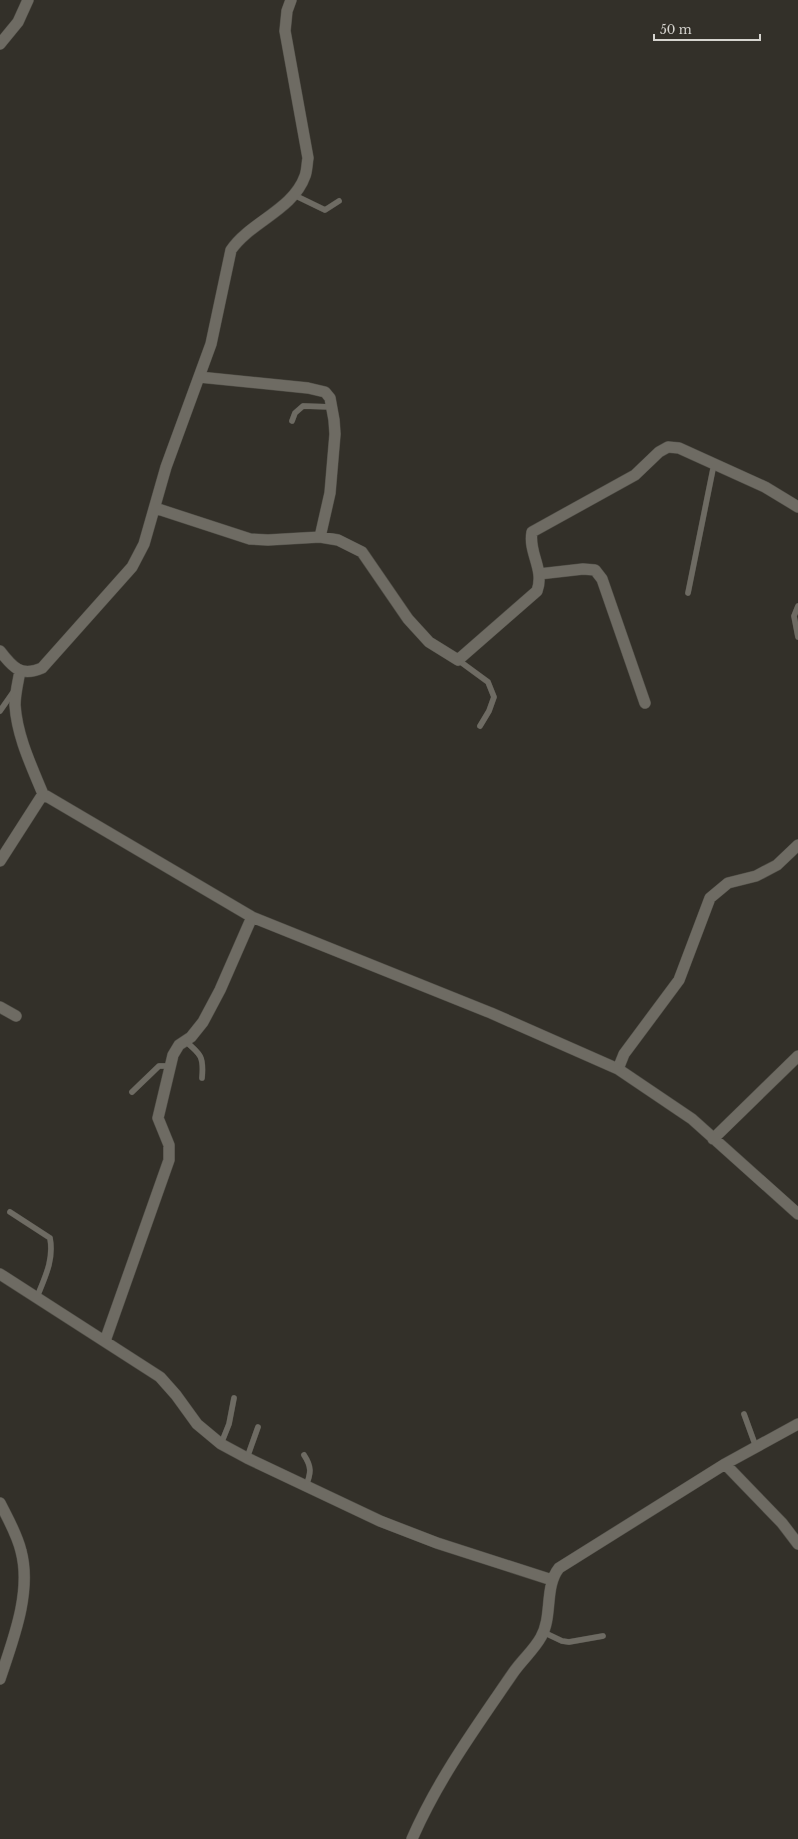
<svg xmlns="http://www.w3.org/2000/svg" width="798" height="1839" viewBox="0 0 798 1839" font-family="'Libre Baskerville',serif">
<rect width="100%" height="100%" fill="#333029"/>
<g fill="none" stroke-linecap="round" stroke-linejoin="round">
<defs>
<path id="lane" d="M294 195 325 210 339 201
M292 421 295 413 303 406 332 407
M688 593 714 464
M798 606 794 616 798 637
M458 660 488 682 494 697 489 711 480 726
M0 711 14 691
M185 1041C201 1054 204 1057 202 1078
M132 1092 159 1066H170
M10 1212 50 1238C54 1260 45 1277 37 1297
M744 1414 756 1447
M221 1444 229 1424 234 1398
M304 1455C312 1467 311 1473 306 1486
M247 1458 258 1427
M543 1632 562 1641 569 1642 603 1636"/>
<path id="street" d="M0 44 18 22 28 0
M199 377 308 388 325 392 330 398 334 420 335 434 330 493 320 537
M155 508 250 539 268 540 320 537 338 540 362 552 408 619 429 642 458 660 537 591C545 569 528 553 532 532L635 475 659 452 668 447 679 448 765 487 798 507
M539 574 583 569 595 570 602 579 645 703
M0 651C13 668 21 677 42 668L132 567 144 544 166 467 211 344 231 250C250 222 293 210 305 176 307 171 307 163 308 158L285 31 287 11 291 0
M43 794 252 917 491 1013 618 1069
M798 845 777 865 756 876 728 883 710 898 679 980 624 1054 618 1069 692 1119 798 1214
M0 861 43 794C31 765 17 736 15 705 15 694 18 682 20 671
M0 1007 16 1016
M713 1139 798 1056
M0 1274 160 1377 176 1395 197 1424 221 1444 247 1458 380 1521 437 1543 552 1580
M105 1341 169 1160V1145L158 1118 173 1055 179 1045 191 1037 203 1022 220 990 252 917
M725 1464 782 1523 798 1544
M0 1503C8 1519 17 1534 21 1551 32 1592 13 1640 0 1679
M412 1839C438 1779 476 1727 513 1673 521 1661 534 1650 541 1637 553 1616 544 1587 559 1568L725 1464 798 1424"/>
</defs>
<!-- lane casing -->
<use href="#lane" stroke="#4f4d46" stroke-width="6"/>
<!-- street casing -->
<use href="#street" stroke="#4f4d46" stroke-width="12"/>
<!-- lane -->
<use href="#lane" stroke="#6e6b63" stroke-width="5.5"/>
<!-- street -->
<use href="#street" stroke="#6e6b63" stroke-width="11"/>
</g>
<!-- scale -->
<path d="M654 34v6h106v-6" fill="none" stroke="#d6d4cf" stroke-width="2"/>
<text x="660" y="34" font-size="12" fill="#d6d4cf" stroke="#333029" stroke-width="3" paint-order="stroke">50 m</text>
</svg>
